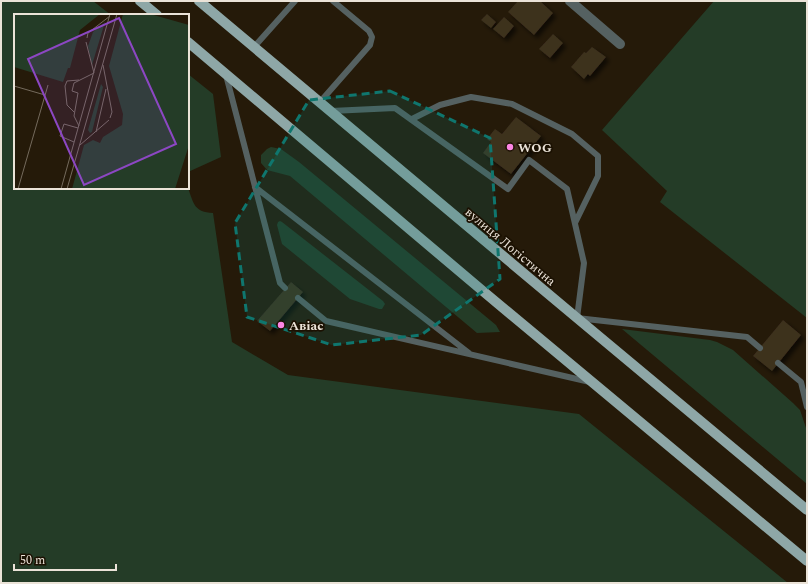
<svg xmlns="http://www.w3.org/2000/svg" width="808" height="584" viewBox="0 0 808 584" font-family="Spectral,serif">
<defs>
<filter id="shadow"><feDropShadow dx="3.5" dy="3.5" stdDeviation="2" flood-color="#0009"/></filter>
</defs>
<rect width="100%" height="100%" fill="#251a09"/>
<!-- green -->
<path fill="#243c27" d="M1 1H93L111 15H15V188H188C194 204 194 212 213 213L232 342 288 375 579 414 788 583H1Z
M714 1H807V318L660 202 667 191 602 130Z
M188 74 213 94 221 157 188 172Z
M271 147 281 149 299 162 496 325 500 332 477 333 290 176 267 170 261 163V155L267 149Z
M280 221 282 222 383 301 385 304 382 309H379L350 299 282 244 277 225 278 222Z
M622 329 710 340 717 342 733 350 793 403 800 410 807 431V484Z"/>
<!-- building -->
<path fill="#3c301f" filter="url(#shadow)" d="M518 1H540L553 13 534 35 508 12Z
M487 14 496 22 491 28 481 20Z
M504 17 514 26 504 38 493 29Z
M553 34 563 43 550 58 539 49Z
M592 47 606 57 590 76 588 74 584 79 571 67 584 52 586 53Z
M516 117 541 136 511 174 483 153 491 142 487 139 495 129 502 134Z
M291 282 303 292 270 331 257 321Z
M783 320 801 335 772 371 753 356Z"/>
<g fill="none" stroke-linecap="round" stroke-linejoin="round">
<!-- service -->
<path stroke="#556161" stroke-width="6" d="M254 47 295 1
M226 75 280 283 285 288
M320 102 370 45 372 37 369 31 333 1
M331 111 395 108 508 189 529 160 567 189 584 263 577 318 747 337 760 348
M412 119 440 105 471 97 512 104 572 134 598 156V176L575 223
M255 187 469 353
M298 298 326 321 590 382
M778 363 801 382 807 407"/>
<!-- minor -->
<path stroke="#556161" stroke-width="10" d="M570 1 620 44"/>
<!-- primary -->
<path stroke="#8ea7a7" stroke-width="10" d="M140 1 157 15
M199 1 577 318 807 510
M188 42 484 292 807 561"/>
</g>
<!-- marked area -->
<path fill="#0f766e" fill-opacity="0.2" stroke="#0f766e" stroke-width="3" stroke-dasharray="8 5" stroke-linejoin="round" d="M390 91 490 138 500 279 421 335 332 345 247 317 235 223 309 100Z"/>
<!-- markers -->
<g fill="#fc86e4" stroke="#1b1102" stroke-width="1.5">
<circle cx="510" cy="147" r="4"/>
<circle cx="281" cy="325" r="4"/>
</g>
<g text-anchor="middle" stroke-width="3.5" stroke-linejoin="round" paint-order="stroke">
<!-- poi labels -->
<g font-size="13" font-weight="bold" fill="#ebe3d8" stroke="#1b1102" text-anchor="start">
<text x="518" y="152">WOG</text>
<text x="289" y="330">Авіас</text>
</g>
<!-- street labels -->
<g font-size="13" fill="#ebe3d8" stroke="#1b1102">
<text transform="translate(511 246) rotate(40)" y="5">вулиця Логістична</text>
</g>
</g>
<!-- overview -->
<g transform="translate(14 14)">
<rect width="175" height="175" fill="#251a09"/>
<path d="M0 0H86L66 16 56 54H54L49 68 0 53ZM109 0H136L175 11V131L161 175H58L70 131 79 126 86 129 89 123 108 111 109 100 95 52ZM91 8 78 51 74 32 79 18ZM87 70 89 73 78 118 76 119 74 116Z" fill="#243c27"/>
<path fill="none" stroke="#746a5c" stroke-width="1" d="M73 24 74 19 96 2M89 51 98 98 96 104M0 72 31 81M60 98 53 91 51 72 53 67 65 66M65 112 60 102 64 79 58 77 60 69 80 59 72 28M82 118 92 75M60 128 46 122 50 110 64 114M66 131 95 106M4 175 34 71M47 175 96 0M53 175 103 0"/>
<path fill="#8c47c3" fill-opacity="0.15" stroke="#8c47c3" stroke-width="2" d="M105 4 162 130 70 171 14 45Z"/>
<rect width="175" height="175" fill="none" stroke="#ebe3d8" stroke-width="2"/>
</g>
<!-- border -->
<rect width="808" height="584" fill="none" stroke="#ebe3d8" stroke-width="4"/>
<!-- scale -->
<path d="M14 564v6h102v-6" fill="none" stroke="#ebe3d8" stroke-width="2"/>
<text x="20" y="564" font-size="12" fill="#ebe3d8" stroke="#1b1102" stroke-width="3" paint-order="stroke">50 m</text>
</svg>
